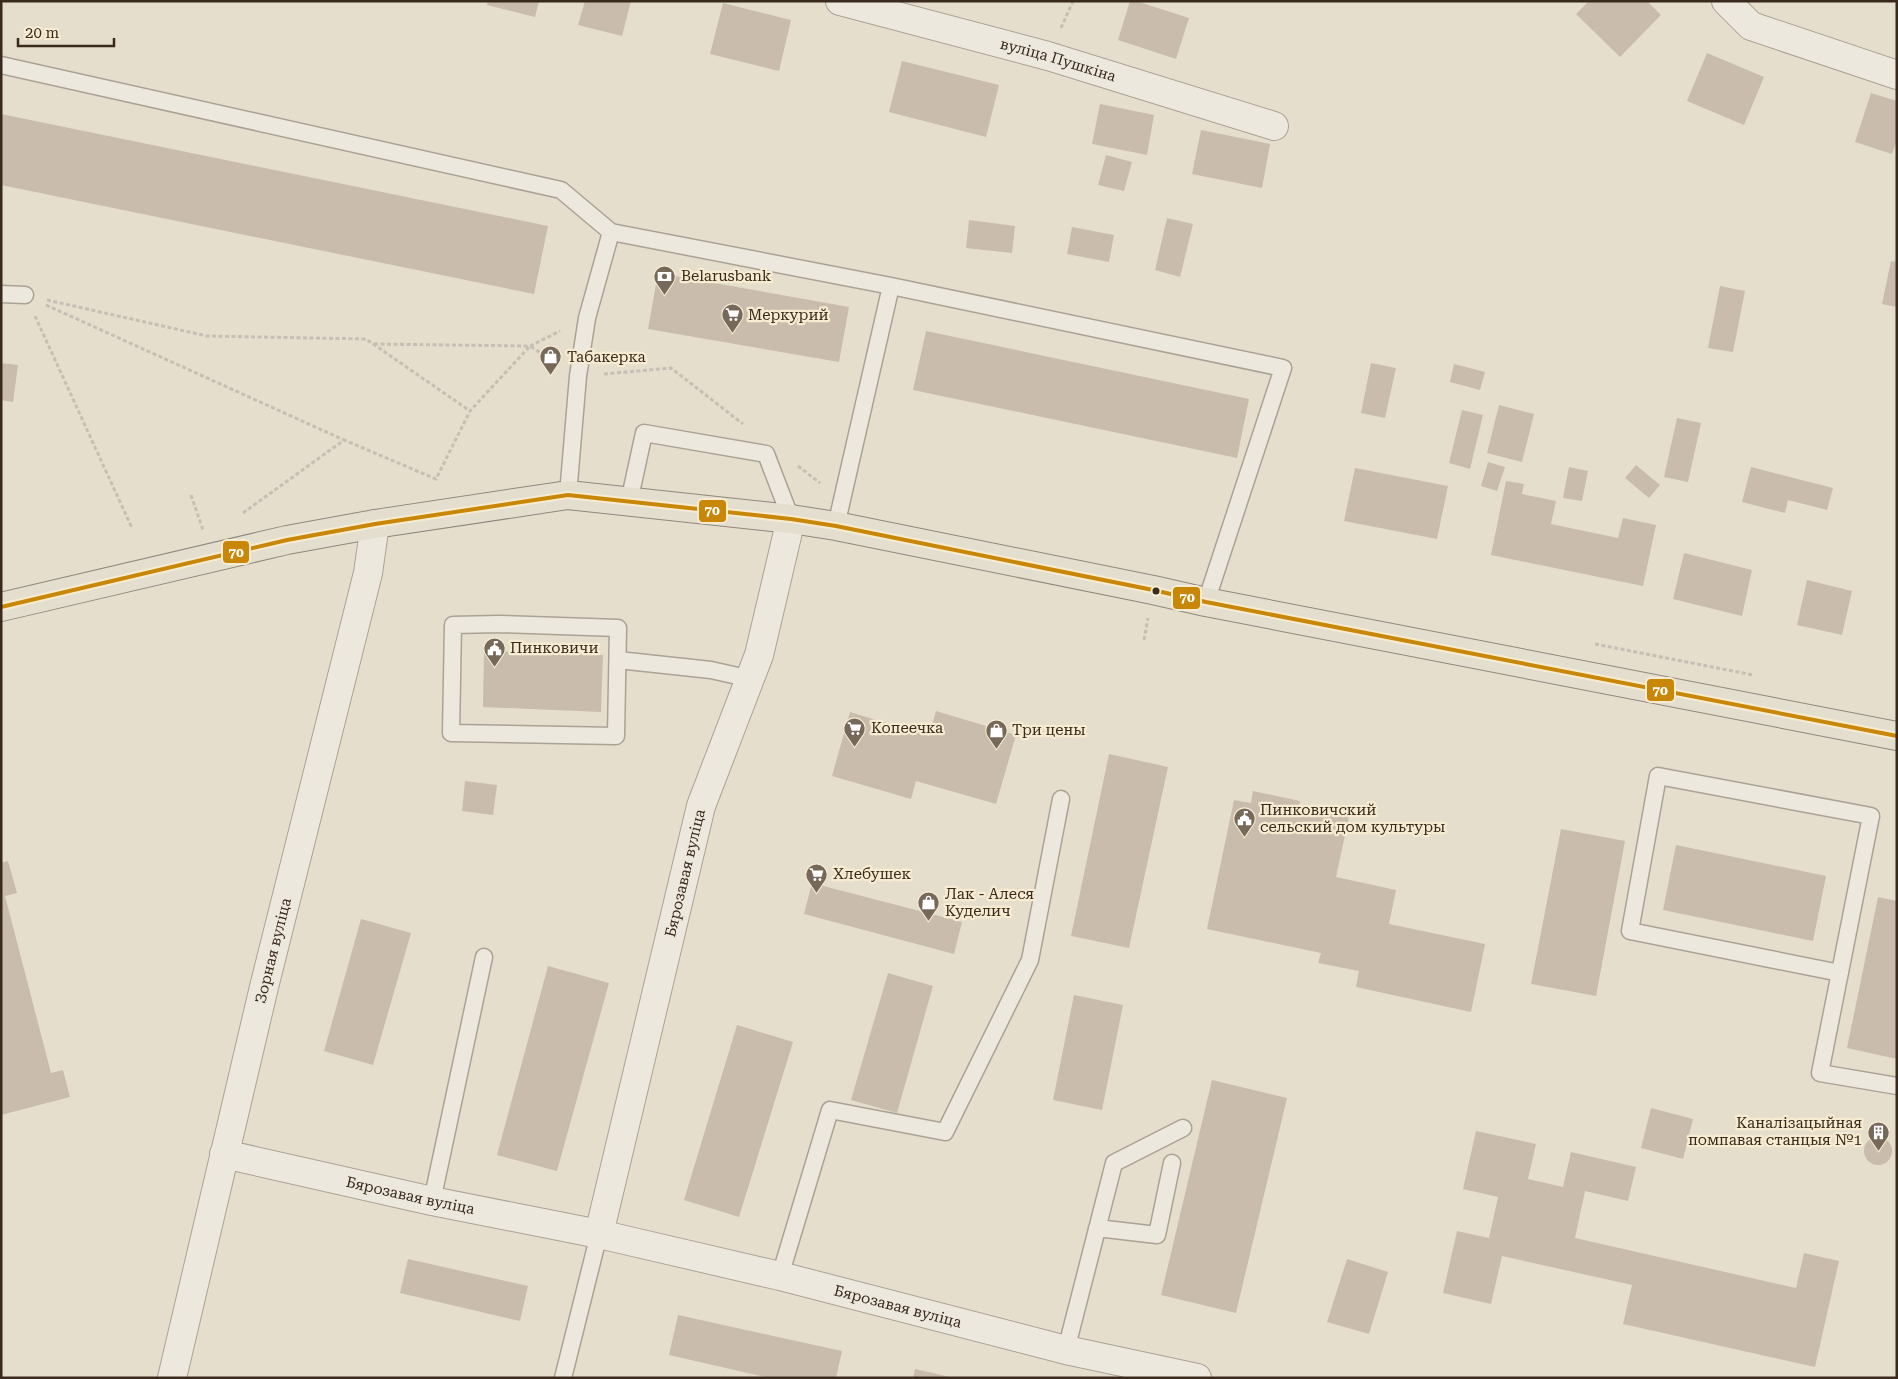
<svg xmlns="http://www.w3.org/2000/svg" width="1898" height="1379" viewBox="0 0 1898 1379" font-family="'Roboto Serif',serif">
<rect width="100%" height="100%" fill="#e6decc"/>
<!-- building -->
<path fill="#c9bcad" d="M488 1H539L535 17 487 5Z
M585 1H631L622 36 578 25Z
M1130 1H1136L1189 18 1176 59 1118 40Z
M1589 1H1647L1661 15 1620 57 1576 14Z
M723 3 791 20 779 71 710 54Z
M1707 53 1764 77 1744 125 1687 101Z
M902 61 999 85 986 137 889 112Z
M1871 93 1897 101V140L1892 154 1855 142Z
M1100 104 1154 115 1147 155 1092 144Z
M1 114 548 226 534 294 1 185Z
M1201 130 1270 144 1262 188 1192 174Z
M1106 155 1132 162 1124 191 1098 185Z
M1167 218 1193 224 1180 277 1155 270Z
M969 220 1015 226 1012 253 966 248Z
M1072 227 1114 235 1109 262 1067 254Z
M1891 261 1897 262V307L1882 304Z
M658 273 849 307 839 362 648 329Z
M1720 286 1745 291 1733 352 1708 348Z
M926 331 1249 399 1237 458 913 390Z
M1 363 18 365 13 402 1 400Z
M1371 363 1396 368 1385 418 1361 413Z
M1454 364 1485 372 1480 390 1450 382Z
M1499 405 1534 414 1522 462 1487 453Z
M1462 410 1483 415 1470 469 1449 463Z
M1677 418 1701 423 1688 482 1664 477Z
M1488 462 1505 467 1497 491 1481 486Z
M1636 465 1660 485 1649 498 1625 478Z
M1569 467 1588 471 1582 501 1563 498Z
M1751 467 1833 488 1827 510 1788 500 1785 513 1742 502Z
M1355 468 1448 486 1437 539 1344 521Z
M1506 481 1524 484 1522 494 1556 501 1551 524 1618 538 1623 518 1656 525 1643 586 1491 555Z
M1684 553 1752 570 1742 616 1673 599Z
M1807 580 1852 591 1842 635 1797 625Z
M484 651 603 655 601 712 483 707Z
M936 711 1016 735 996 804 916 781 911 799 832 776 850 712 929 736Z
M1109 754 1168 767 1129 948 1071 936Z
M465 781 497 785 493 815 462 811Z
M1253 791 1300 801 1299 807 1349 817 1336 877 1396 890 1389 924 1485 944 1471 1012 1356 987 1359 971 1318 963 1321 953 1207 929 1234 800 1251 803Z
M1561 829 1625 841 1596 996 1531 984Z
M1676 845 1826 876 1813 941 1663 910Z
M8 861 17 893 5 896 51 1073 63 1070 70 1097 1 1115V863Z
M812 883 962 922 954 954 804 914Z
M1878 897 1897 901V1059L1847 1048Z
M361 919 411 933 373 1065 324 1051Z
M548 966 609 983 557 1171 497 1155Z
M888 973 933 986 897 1113 851 1100Z
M1074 995 1123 1005 1102 1110 1053 1100Z
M737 1025 793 1042 739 1217 684 1200Z
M1212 1080 1287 1098 1236 1313 1161 1295Z
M1651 1108 1693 1119 1683 1159 1641 1148Z
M1476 1131 1536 1144 1528 1179 1563 1187 1571 1152 1636 1167 1628 1201 1585 1191 1575 1238 1796 1288 1804 1253 1839 1261 1815 1367 1623 1324 1632 1285 1502 1256 1491 1304 1443 1293 1457 1231 1489 1238 1498 1197 1463 1189Z
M1864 1151a14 14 0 1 1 28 0a14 14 0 1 1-28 0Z
M408 1259 528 1286 520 1321 400 1293Z
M1347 1259 1388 1272 1369 1334 1327 1322Z
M678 1315 842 1351 836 1378H770L669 1355Z
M915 1369 950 1377V1378H913Z"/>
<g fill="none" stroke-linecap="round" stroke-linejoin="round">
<defs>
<path id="lane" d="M1 65 561 190 611 232 891 286 836 526
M891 286 1283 368 1206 602
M1 294 25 295
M568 495 578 376 587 318 611 232
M629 502 644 433 766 454 791 519
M499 624 618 628 616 736 451 733 453 625Z
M618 660 711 670 751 679
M1840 973 1630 931 1658 776 1871 816 1820 1073 1897 1086
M432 1201 484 957
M1097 1228 1157 1235 1172 1163
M780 1276 830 1110 945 1132 1030 960 1061 799
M1066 1350 1114 1163 1183 1128
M563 1378 599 1234"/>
<g id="street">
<path id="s1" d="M840 1 1048 56 1274 126"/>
<path d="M1726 1 1751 26 1897 75"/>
<path id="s2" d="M224 1154 432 1201 599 1234 780 1276 1066 1350 1197 1378"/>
<path id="s3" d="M599 1234 701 806 759 655 791 519"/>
<path id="s4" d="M172 1378 264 987 368 573 375 524"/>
</g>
<path id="primary" d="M1 607 287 540 375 524 568 495 791 519 836 526 1153 590 1206 602 1897 736"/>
</defs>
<!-- lane casing -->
<use href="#lane" stroke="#aaa295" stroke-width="19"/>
<!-- street casing -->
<use href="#street" stroke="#aaa295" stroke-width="30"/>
<!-- primary casing -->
<use href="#primary" stroke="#90887c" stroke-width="30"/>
<!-- path -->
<path stroke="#c5bfb4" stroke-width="3" stroke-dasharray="4 2.5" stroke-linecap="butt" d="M1061 28 1073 1
M47 300 207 336 366 339 470 411
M46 305 344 440
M35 316 132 528
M374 344 530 346 560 331
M604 374 671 368 743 424
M798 466 820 483
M191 495 203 530
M243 513 344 440 436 479 470 411 530 346 556 363
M1144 640 1148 618
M1595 644 1753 675"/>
<!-- lane -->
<use href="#lane" stroke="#ede8dd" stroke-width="16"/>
<!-- street -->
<use href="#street" stroke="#ede8dd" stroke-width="28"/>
<!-- primary -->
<use href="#primary" stroke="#e4decf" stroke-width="28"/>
<defs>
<path id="bus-1" d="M1 607 287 540 375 524 568 495 791 519 836 526 1153 590 1206 602 1897 736"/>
</defs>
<!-- bus-1 casing -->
<use href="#bus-1" stroke="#f7ecd1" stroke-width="8"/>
<!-- bus-1 -->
<use href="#bus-1" stroke="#c88707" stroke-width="4"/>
</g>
<!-- icons -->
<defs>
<symbol id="bank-pin" viewBox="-11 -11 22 30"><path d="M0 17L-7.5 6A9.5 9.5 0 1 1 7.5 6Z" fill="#76695a" stroke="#f7ecd1"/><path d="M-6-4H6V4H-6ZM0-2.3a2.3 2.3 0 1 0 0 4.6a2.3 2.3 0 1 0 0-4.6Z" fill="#fff"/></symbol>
<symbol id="supermarket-pin" viewBox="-11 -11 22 30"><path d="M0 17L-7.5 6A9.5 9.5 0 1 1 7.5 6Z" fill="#76695a" stroke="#f7ecd1"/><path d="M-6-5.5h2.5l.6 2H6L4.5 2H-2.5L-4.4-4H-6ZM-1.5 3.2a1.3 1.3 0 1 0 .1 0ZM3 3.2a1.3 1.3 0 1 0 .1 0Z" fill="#fff"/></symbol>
<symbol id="shop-pin" viewBox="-11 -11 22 30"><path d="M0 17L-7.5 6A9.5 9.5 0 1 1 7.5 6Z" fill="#76695a" stroke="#f7ecd1"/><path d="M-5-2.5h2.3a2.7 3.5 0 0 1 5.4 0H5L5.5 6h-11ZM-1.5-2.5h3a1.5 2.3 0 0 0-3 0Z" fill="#fff"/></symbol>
<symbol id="civic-pin" viewBox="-11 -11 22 30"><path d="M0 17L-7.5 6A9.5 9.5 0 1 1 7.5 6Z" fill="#76695a" stroke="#f7ecd1"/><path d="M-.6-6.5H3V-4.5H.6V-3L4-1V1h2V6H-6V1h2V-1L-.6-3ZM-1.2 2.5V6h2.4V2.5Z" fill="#fff"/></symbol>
<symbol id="building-pin" viewBox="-11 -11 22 30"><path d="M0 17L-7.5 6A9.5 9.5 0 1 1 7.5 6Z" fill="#76695a" stroke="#f7ecd1"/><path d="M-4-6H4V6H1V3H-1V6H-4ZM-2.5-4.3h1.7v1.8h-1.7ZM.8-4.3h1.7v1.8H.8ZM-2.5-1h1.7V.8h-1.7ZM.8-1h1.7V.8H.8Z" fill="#fff"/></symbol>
</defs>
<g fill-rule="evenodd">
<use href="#bank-pin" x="652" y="264" width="25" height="34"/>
<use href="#supermarket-pin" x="720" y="302" width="25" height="34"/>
<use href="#shop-pin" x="538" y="344" width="25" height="34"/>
<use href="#civic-pin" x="482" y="636" width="25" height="34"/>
<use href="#supermarket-pin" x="842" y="716" width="25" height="34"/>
<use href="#shop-pin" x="984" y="718" width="25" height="34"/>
<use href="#civic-pin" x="1232" y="806" width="25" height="34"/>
<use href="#supermarket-pin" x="804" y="862" width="25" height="34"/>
<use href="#shop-pin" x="916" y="890" width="25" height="34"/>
<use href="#building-pin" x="1866" y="1120" width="25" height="34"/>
</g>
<!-- markers -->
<circle fill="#392a1d" stroke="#f7ecd1" stroke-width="2" cx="1156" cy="591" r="4.5"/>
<g text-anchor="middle" stroke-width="4.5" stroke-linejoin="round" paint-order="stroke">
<!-- street labels -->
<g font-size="15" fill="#392a1d" stroke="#f7ecd1">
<text dy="5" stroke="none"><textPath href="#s1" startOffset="226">вуліца Пушкіна</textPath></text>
<text dy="5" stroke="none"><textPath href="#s3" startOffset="371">Бярозавая вуліца</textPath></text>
<text dy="5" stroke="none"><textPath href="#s4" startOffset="439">Зорная вуліца</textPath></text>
<text dy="5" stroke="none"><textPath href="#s2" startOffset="191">Бярозавая вуліца</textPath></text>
<text dy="5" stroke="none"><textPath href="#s2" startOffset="691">Бярозавая вуліца</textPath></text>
</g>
<!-- poi labels -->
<g font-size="15" fill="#392a1d" stroke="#f7ecd1" text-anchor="start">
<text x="681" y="281">Belarusbank</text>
<text x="748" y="320">Меркурий</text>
<text x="567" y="362">Табакерка</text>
<text x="510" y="653">Пинковичи</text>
<text x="871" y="733">Копеечка</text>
<text x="1012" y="735">Три цены</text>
<text x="1260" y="815">Пинковичский<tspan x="1260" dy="17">сельский дом культуры</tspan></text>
<text x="833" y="879">Хлебушек</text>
<text x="945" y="899">Лак - Алеся<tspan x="945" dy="17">Куделич</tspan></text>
<text x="1862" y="1128" text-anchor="end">Каналізацыйная<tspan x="1862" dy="17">помпавая станцыя №1</tspan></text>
</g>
</g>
<g stroke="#f7ecd1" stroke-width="2">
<rect x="698" y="499" width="29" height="24" rx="5" fill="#c88707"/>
<rect x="222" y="540" width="28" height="24" rx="5" fill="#c88707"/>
<rect x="1172" y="586" width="29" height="24" rx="5" fill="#c88707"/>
<rect x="1646" y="678" width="29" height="24" rx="5" fill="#c88707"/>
</g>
<g font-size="14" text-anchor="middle" font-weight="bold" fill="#fff">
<text x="712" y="515">70</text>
<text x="236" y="557">70</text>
<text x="1187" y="602">70</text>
<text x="1660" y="695">70</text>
</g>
<!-- border -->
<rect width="1898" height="1379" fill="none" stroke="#392a1d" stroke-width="5"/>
<!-- scale -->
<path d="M18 38v8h96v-8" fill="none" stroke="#392a1d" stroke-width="2.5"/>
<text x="25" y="38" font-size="15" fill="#392a1d" stroke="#f7ecd1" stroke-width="4" paint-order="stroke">20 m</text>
</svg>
